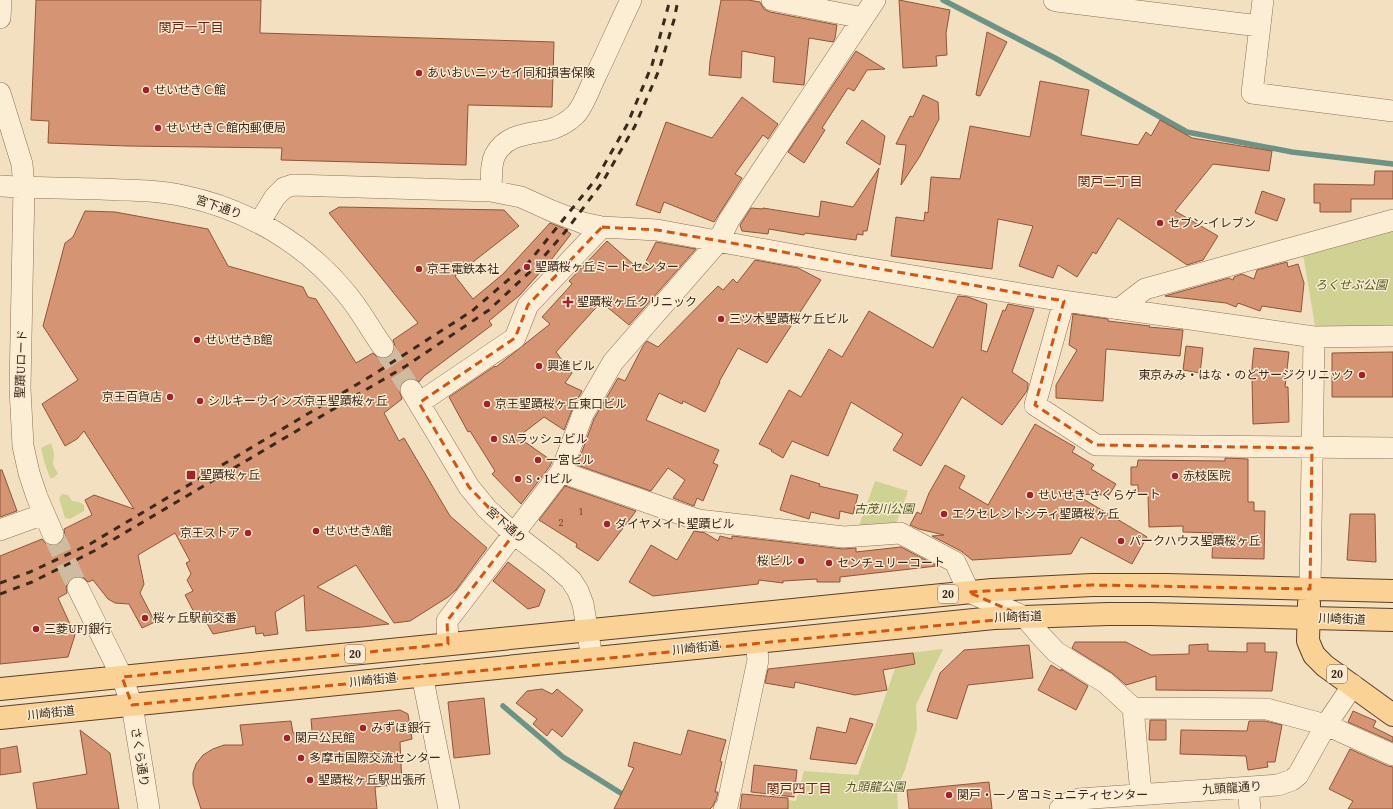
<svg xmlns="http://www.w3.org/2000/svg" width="1393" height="809" viewBox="0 0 1393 809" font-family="'Source Serif 4','Noto Sans JP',serif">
<rect width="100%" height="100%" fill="#f3e0c1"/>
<!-- green -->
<path fill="#cfd293" d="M1393 230V327L1315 326 1303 254Z
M51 443 54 453 53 464 58 474 53 478H50L44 461 41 448Z
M875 481 908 491 895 526H859Z
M62 494 68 495 72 501 79 502 84 505V511L70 519 65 518 59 498Z
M943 649 916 705 917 729 905 770 897 787 898 809H764L766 797 796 801 804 771 858 775 900 654Z"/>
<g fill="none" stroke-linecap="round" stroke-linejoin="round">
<!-- stream -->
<path stroke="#6a9486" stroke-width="5.5" d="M943 0 1055 58 1187 132 1292 152 1393 164
M503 706 563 757 627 797"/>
</g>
<!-- building -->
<path fill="#d59473" stroke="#905539" d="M36 0H261L260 33 554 42 552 107 468 105 466 165 281 160 282 148 127 146 48 143 49 121 31 120Z
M721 0H748L760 2 764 9 770 12 837 25 835 38 833 42 809 38 804 85 773 82 775 57 742 51 741 78 709 75 710 61Z
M899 0 950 10 946 33 947 55 936 56 937 66 903 68Z
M987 32 1007 42 980 96 976 95Z
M856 51 885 69 867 70 854 91 848 88 822 128 825 130 804 163 788 152Z
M1040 81 1089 90 1081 135 1138 145 1146 132 1151 136 1160 120 1192 138 1272 151 1269 171 1213 164 1175 211 1218 236 1203 260 1187 265 1118 218 1096 254 1093 252 1077 277 1058 265 1053 278 1019 266 1033 226 998 219 992 269 891 256 896 217 924 221 925 212 928 213 931 177 960 179 970 126 1030 137Z
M923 95 938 102 939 119 920 156 901 185 906 145 896 144 910 116 913 117Z
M742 97 778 124 768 139 763 135 735 174 742 178 714 222 664 202 660 213 636 205 666 122 712 138Z
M862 120 885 136 880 165 846 143Z
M879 168 867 231H863V235L857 234 856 240 805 233 804 235 769 229 768 234 742 231 740 225 751 208 763 209V208L819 217 821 201 853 207Z
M1375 171H1393V199H1351V212H1320V203H1314V184L1374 185Z
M1262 191 1285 199 1277 221 1255 213Z
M339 207 504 210 519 226 455 276 473 299 503 274 550 223 563 228 571 234 551 260 520 295 489 321 492 325 424 376 419 382 416 379 411 378 405 380 400 385 399 390 402 399 384 413 399 441 404 438 450 516 487 548 456 590 448 597 410 621 394 623 356 565 317 587 389 624 362 627 306 631 304 595 275 612 278 634 264 636 263 633 256 634 255 626 213 634 203 616 197 618 185 595 193 591 187 580 191 574 186 563 190 561 175 533 138 555 144 584 140 593 155 622 142 628 129 604 115 603 108 599 93 580 88 582 84 578 79 576 73 577 68 582 66 588 67 593 58 598 75 635 68 657 0 664V556L42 539 46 544 51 546 58 545 62 541 65 536 64 529 92 515 85 500 94 495 134 509 84 431 77 439 65 446 42 404 78 380 43 326 65 243 73 237 85 211 115 212 208 229 228 266 303 287 308 297 316 299 356 363 373 353 378 358 384 359 390 357 394 352 395 346 393 340 418 323 329 213Z
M607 241 641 271 656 242 696 249 629 325 601 302 556 352 572 373 565 383 582 391 572 410 564 430 544 417 518 437 552 461 550 466 521 504 492 474 495 471 470 431 468 432 449 397 495 366 496 367 550 324 542 317 572 284 569 281Z
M755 260 798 268 821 280 767 363 738 348 719 382H720L705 412 683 401 682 404 659 393 646 420 719 450 713 463 718 465 703 501 697 498 694 506 673 498 685 480 668 468 651 491 577 465 594 419 618 378 625 381 643 346 647 341 658 347 718 286 723 290 733 279 737 283Z
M1287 262 1288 267 1298 264 1304 283 1301 312 1262 306 1260 311 1238 303 1236 307 1226 303 1165 296 1229 278 1233 280 1234 277 1242 274 1254 279 1257 270Z
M958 296 968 297 987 304 981 350 987 352 1003 310 1005 311 1008 304 1034 309 1012 372 1028 383V386L1027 391 1002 425 962 397 921 466 893 450 903 434 851 402 828 456 792 441 783 458 771 451 772 450 759 444 789 390 801 397 829 349 842 357 869 311 933 348Z
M1073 314 1108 319V321L1150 326 1149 327 1183 330 1180 356 1106 349 1103 401 1056 398V385L1077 350 1069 345Z
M1186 346 1203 348 1200 373 1183 370Z
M1254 348 1289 352 1285 387H1288L1289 422 1253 424 1252 378 1251 377Z
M1393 352V397H1332V353Z
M1035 424 1075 447 1072 452 1094 465 1091 469 1116 484 1109 495 1075 494 1147 537 1132 564 1081 537 1071 554 972 560 961 551 932 536 944 535 919 529 910 525 917 512 921 514 929 493 945 465 965 476 959 488 988 505Z
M1225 458 1248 459V502H1254V511H1265L1264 559 1212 558 1213 533 1183 532V526L1149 527 1148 495H1138V485H1131V467H1137L1138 460 1225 461Z
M0 470H2L17 511 0 517Z
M791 475 820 484 819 486 858 495 853 514 840 511 839 519 811 512 809 519 780 510Z
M565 486 636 511 598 561 576 547 577 544 539 520Z
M1350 514H1375L1376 562 1347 560Z
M694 531 705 533 718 541 720 536 732 539V536L843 549 856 548V552L901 547 937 566 840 577V582H817V579L783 581V583L759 580 758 584 653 596 629 582 651 545 677 560Z
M508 562 545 590 539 606 528 609 493 581Z
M1075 642H1126L1151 655 1189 654V645L1208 644V651L1247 652V643H1265V652H1277L1272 691 1156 690V676L1126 685 1112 673 1072 648Z
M1029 645 1033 678 968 685 957 719 927 711 940 673 964 650Z
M913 653 915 664 883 670 887 690 855 695 795 682 794 688 765 683 768 669Z
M1051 665 1061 671V669L1088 686 1076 710 1038 690Z
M542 689 552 694 557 689 583 710 562 737 552 729 547 736 533 724 537 719 516 703 527 691Z
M484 698 490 754 454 758 448 702Z
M400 710 408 714 412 739 400 742 402 784 375 787 377 809H201L193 784V773L196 764 203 755 213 749 224 745H243L240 725 291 721 293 733 312 731 311 719Z
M1353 711 1376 721 1373 727 1393 737V742L1348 722Z
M850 718 873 724 856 764 810 759 817 727 846 733Z
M1150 720H1166V740H1149Z
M1249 721H1265L1282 725 1275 762H1267L1268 767 1248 770 1246 756 1180 754 1181 730 1247 731Z
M80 730 110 753 119 809H37L33 783 87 774Z
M688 730 726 740 720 761 722 762 715 792H718L716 800 712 807 710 809H614L634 768 628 766 634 742 681 755Z
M17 746 21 772 0 775V749Z
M1350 749 1388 766 1393 767V809H1348L1353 801 1329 789Z
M754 765 797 770 794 797 751 792Z
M989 782 992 809H909L907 790Z
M742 794 788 798V809H740Z"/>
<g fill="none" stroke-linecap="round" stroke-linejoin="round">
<!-- minor-tunnel -->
<path stroke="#cebba0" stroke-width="21" stroke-dasharray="21 10" stroke-linecap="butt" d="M383 347 411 390
M53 534 78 588"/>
<defs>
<path id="minor" d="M772 0 863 18
M1054 0 1057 1 1259 26
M1263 0 1252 93 1393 111
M0 18 1 0
M0 93 22 164 24 187 20 388 23 446 29 473 37 497 53 534
M0 186C33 188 67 188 100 189 128 190 157 190 184 196 246 209 305 243 345 292 360 309 370 329 383 347
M491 191C492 179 490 165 495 155 506 134 529 134 548 130 557 128 568 122 575 115 584 106 590 87 596 75 608 50 619 25 631 0
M259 223 275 197 284 188 293 185 491 191 521 197 552 211 583 223 602 227 657 230 853 266 1064 301 1314 337 1393 336
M1064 301 1035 405 1096 445 1393 448
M1119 309 1145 289 1393 220
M411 390 469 487 487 509 514 534 553 564 571 580 578 591 583 604 592 658
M419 403 515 338 528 305 602 227
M561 472 698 520 844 537 900 533 955 562 969 592 1025 617 1040 635 1056 652 1106 683 1133 708 1141 794
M0 530 44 514
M78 588 122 677 132 705 149 809
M1310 589 1314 337
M448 644 447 621 561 472 583 414 613 362 718 242 729 220 875 0
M422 675 449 809
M1133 708 1267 709 1326 725 1393 755
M1248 788 1250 809
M724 809 727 807 758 660 756 642
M1060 809 1068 803 1079 799 1278 785 1292 780 1298 775 1326 725 1353 685"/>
<path id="major" d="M1309 603 1308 641 1314 655 1325 666 1393 715
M0 689 992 590 1092 585H1167L1393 591
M0 718 994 618 1108 614H1149L1393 620"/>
</defs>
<!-- minor casing -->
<use href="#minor" stroke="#8e7056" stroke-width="22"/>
<!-- major casing -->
<use href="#major" stroke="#5b3e2b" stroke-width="24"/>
<!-- minor -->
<use href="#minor" stroke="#fceed5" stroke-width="21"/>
<!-- major -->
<use href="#major" stroke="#fad295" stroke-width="22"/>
<!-- rail -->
<path stroke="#3c291c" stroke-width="3" stroke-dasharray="7 7" stroke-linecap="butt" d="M0 583 30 572 90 544 371 376 472 311 529 262 596 179 627 125 652 65 670 0
M0 594 32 582 94 551 406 366 489 310 534 268 565 232 602 183 635 126 659 70 674 20 678 0"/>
</g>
<!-- marked area -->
<path fill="none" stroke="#d7540e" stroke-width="3" stroke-dasharray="8 5" stroke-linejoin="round" d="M602 227 657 230 1064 301 1035 405 1096 445 1312 448 1310 589 1092 585 968 592 1025 617 132 705 122 677 448 644 447 621 514 534 469 487 419 403 515 338 528 305Z"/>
<!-- markers -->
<g fill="#a4202b" stroke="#f9ebd1" stroke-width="1.5">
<circle cx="419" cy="73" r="4"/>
<circle cx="146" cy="90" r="4"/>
<circle cx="158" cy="128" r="4"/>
<circle cx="1160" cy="223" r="4"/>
<circle cx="527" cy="267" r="4"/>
<circle cx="419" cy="269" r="4"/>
<path d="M566 296h4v4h4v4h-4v4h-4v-4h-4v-4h4z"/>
<circle cx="721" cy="319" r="4"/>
<circle cx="197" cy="340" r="4"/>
<circle cx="539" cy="366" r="4"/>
<circle cx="1362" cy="375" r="4"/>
<circle cx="170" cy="397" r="4"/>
<circle cx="200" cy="401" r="4"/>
<circle cx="487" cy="404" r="4"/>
<circle cx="494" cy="439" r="4"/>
<circle cx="538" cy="460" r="4"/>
<rect x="186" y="470" width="10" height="10" rx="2"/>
<circle cx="1175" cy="476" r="4"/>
<circle cx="518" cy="479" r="4"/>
<circle cx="1030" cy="495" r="4"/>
<circle cx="944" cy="514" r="4"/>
<circle cx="607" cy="524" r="4"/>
<circle cx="316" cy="531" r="4"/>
<circle cx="248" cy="533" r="4"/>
<circle cx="1121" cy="541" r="4"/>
<circle cx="801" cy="561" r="4"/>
<circle cx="829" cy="563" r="4"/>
<circle cx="145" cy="618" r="4"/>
<circle cx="36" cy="629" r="4"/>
<circle cx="363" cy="728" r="4"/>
<circle cx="287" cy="738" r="4"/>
<circle cx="301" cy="758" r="4"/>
<circle cx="310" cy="780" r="4"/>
<circle cx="949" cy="795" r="4"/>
</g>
<g text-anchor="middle" stroke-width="3" stroke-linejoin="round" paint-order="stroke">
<!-- number labels -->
<g font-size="10" fill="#624432">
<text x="581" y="515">1</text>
<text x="561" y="526">2</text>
</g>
<!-- shield labels -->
<g fill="#f9ebd1" stroke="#756352" stroke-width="1">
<rect x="938" y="585" width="20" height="18" rx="3"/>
<rect x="345" y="645" width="20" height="18" rx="3"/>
<rect x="1327" y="665" width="20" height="18" rx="3"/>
</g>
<g font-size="11" font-weight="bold" fill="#3c291c">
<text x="948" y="598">20</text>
<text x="355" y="658">20</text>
<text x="1337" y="678">20</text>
</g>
<!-- poi labels -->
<g font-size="12" fill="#3c291c" stroke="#f9ebd1" text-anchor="start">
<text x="427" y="77">あいおいニッセイ同和損害保険</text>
<text x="154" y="94">せいせきＣ館</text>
<text x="166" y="132">せいせきＣ館内郵便局</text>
<text x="1168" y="227">セブン-イレブン</text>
<text x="535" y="271">聖蹟桜ヶ丘ミートセンター</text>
<text x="427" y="273">京王電鉄本社</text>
<text x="577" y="306">聖蹟桜ヶ丘クリニック</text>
<text x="729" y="323">三ツ木聖蹟桜ケ丘ビル</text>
<text x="205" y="344">せいせきB館</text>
<text x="547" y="370">興進ビル</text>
<text x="1354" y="379" text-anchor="end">東京みみ・はな・のどサージクリニック</text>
<text x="162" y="401" text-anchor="end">京王百貨店</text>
<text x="208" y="405">シルキーウインズ京王聖蹟桜ヶ丘</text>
<text x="495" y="408">京王聖蹟桜ヶ丘東口ビル</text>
<text x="502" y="443">SAラッシュビル</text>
<text x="546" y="464">一宮ビル</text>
<text x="200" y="479">聖蹟桜ヶ丘</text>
<text x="1183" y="480">赤枝医院</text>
<text x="526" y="483">S・Iビル</text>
<text x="1038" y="499">せいせき さくらゲート</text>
<text x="952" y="518">エクセレントシティ聖蹟桜ヶ丘</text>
<text x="615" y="528">ダイヤメイト聖蹟ビル</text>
<text x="324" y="535">せいせきA館</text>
<text x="240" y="537" text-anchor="end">京王ストア</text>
<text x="1129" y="545">パークハウス聖蹟桜ヶ丘</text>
<text x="793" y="565" text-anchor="end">桜ビル</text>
<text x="837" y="567">センチュリーコート</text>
<text x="153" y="622">桜ヶ丘駅前交番</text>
<text x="44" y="633">三菱UFJ銀行</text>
<text x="371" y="732">みずほ銀行</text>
<text x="295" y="742">関戸公民館</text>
<text x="309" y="762">多摩市国際交流センター</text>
<text x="318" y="784">聖蹟桜ヶ丘駅出張所</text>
<text x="957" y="799">関戸・一ノ宮コミュニティセンター</text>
</g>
<!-- street labels -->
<g font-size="12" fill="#3c291c" stroke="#f9ebd1">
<text transform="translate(219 207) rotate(19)" y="4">宮下通り</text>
<text transform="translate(21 364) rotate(-88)" y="4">聖蹟Uロード</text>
<text transform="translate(506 525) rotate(41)" y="4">宮下通り</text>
<text transform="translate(1018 617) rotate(-2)" y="4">川崎街道</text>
<text transform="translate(1342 619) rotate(2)" y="4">川崎街道</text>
<text transform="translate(696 648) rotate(-6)" y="4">川崎街道</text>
<text transform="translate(373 680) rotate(-6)" y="4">川崎街道</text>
<text transform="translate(51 713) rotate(-6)" y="4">川崎街道</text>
<text transform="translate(140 757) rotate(81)" y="4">さくら通り</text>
<text transform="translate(1232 788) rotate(-4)" y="4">九頭龍通り</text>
</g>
<!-- park labels -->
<g font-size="12" font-style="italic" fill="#515b20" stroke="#f9ebd1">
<text x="1351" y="289">ろくせぶ公園</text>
<text x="884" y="513">古茂川公園</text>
<text x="875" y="791">九頭龍公園</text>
</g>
<!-- neighbourhood labels -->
<g font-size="13" fill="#6e2217" stroke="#f9ebd1">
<text x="191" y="32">関戸一丁目</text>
<text x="1110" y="186">関戸二丁目</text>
<text x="799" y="793">関戸四丁目</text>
</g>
</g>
</svg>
